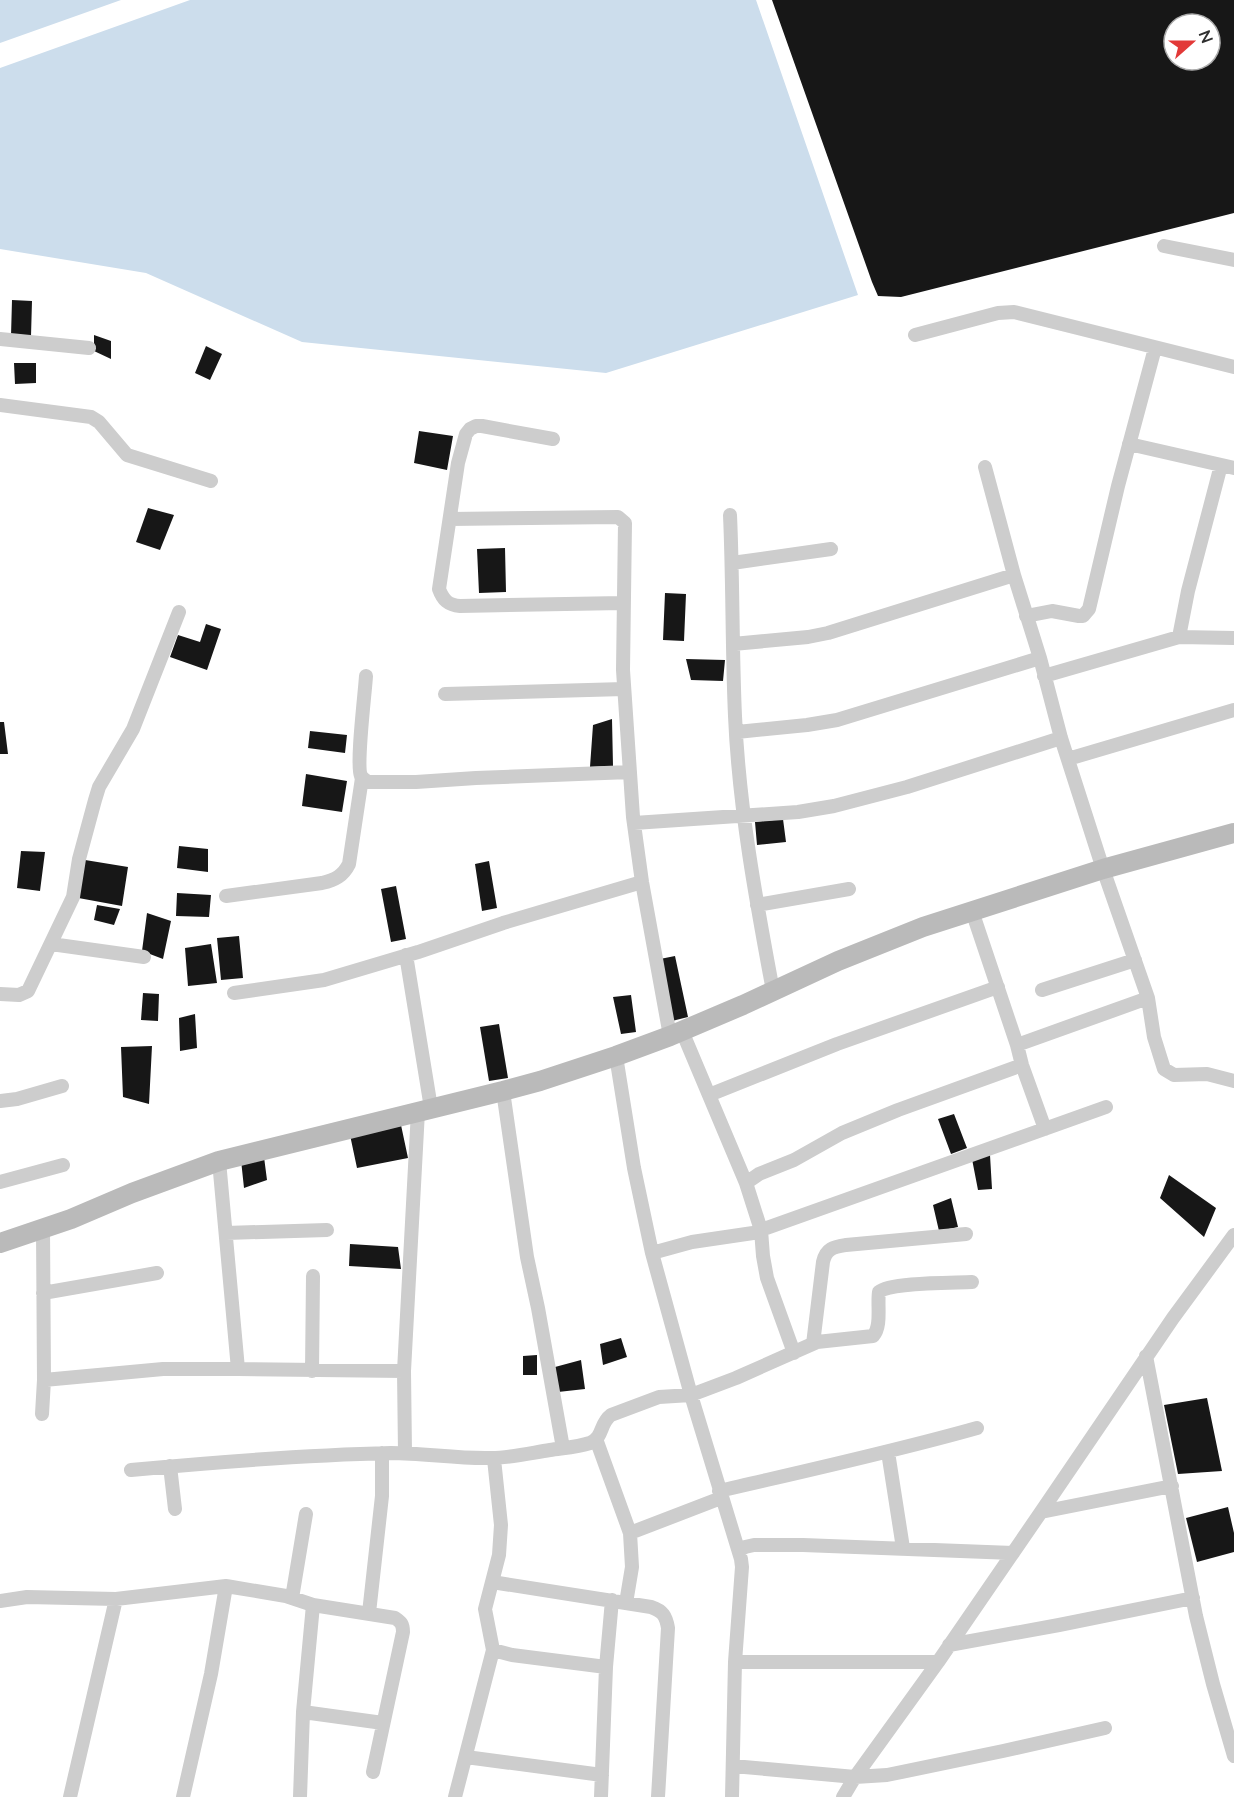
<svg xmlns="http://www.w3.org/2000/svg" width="1234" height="1797" viewBox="0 0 1234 1797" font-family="Lato,sans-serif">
<rect width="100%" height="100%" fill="#fff"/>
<!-- water -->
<path fill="#ccddec" d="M0 0H121L0 43Z
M190 0H756L858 295 606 373 302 342 146 273 0 249V68Z"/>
<!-- building -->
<path fill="#171717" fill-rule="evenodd" d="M772 0H1234V213L901 297 878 296 872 282ZM1174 24H1210V60H1174Z
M12 300 32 301 31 336H11Z
M94 335 111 341V359L94 351Z
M206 346 222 354 210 380 195 373Z
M14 363H36V383L15 384Z
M419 431 453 436 447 470 414 463Z
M148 508 174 515 160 550 136 542Z
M505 548 506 592 479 593 477 549Z
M665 593 686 594 684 641 663 640Z
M206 624 221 629 207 670 170 657 178 635 200 642Z
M686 659 725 660 723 681 691 680Z
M612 719 613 766 590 767 593 725Z
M0 722H4L8 754H0Z
M310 731 347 735 345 753 308 748Z
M306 774 347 781 342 812 302 806Z
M783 819 786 842 757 845 755 822Z
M179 846 208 849V872L177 868Z
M21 851 45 852 40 891 17 888Z
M79 859 128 867 122 906 73 897Z
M489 861 497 908 482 911 475 864Z
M396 886 406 939 391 942 381 889Z
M177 893 211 895 209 917 176 916Z
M97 905 120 909 114 925 94 920Z
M147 913 171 921 163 959 142 951Z
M239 936 243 978 221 980 217 938Z
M211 944 217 983 188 986 185 948Z
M675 956 688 1017 672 1021 660 959Z
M143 993 159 994 158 1021 141 1020Z
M631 995 636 1032 621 1034 613 997Z
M195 1014 197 1048 180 1051 179 1018Z
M499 1024 508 1078 489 1081 480 1027Z
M152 1046 149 1104 123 1097 121 1047Z
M954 1114 967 1148 951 1154 938 1119Z
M401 1125 408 1158 357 1168 350 1135Z
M990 1155 992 1189 978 1190 972 1159Z
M264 1157 267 1180 244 1188 241 1160Z
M1169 1175 1216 1208 1204 1237 1160 1198Z
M951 1198 958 1227 939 1231 933 1205Z
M350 1244 398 1247 401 1269 349 1266Z
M621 1338 627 1357 603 1365 600 1344Z
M537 1355V1375H523V1356Z
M581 1360 585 1389 558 1392 555 1367Z
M1207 1398 1222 1471 1178 1474 1164 1405Z
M1228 1507 1234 1533V1552L1197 1562 1186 1518Z"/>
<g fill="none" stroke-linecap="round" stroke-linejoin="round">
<!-- street -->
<path stroke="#cdcdcd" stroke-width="14" d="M1164 246 1234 260
M915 335 998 313 1014 312 1234 367
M0 339 89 348
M0 405 91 417 99 422 127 455 211 481
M553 439 482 426H476L470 429 466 434 458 463 439 589C443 600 448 605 460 606L623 603
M1129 444 1234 468
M985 467 1014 575 1040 658 1061 738 1103 869 1148 998 1154 1037 1164 1069 1174 1075 1207 1074 1234 1081
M730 515C733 582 732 649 735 716 739 808 756 900 773 991
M450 519 618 517 625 523 623 670 633 817 642 882 670 1036
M732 563 831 549
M1026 616 1052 611 1079 616H1083L1089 609 1118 486 1155 348
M1179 637 1188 591 1221 465
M733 644 808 637 828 633 1014 575
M366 676C365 693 356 765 361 776 363 779 365 780 368 782H416L476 778 630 772
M1044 676 1179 637 1234 638
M445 694 624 689
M737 732 807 725 837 720 1040 658
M1068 759 1234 710
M634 823 798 812 834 806 907 787 1061 738
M226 896 322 883C335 880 343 876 349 864L362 778
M757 905 849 889
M972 911 1017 1045
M51 944 144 957
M406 955 431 1108
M1042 990 1135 960
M234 993 324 980 418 952 503 923 642 882
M0 994 19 995 28 991 73 897 79 859 95 800 99 787 133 729 179 612
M682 1031 746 1183 761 1230 763 1256 767 1278 794 1353
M616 1056 634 1168 652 1253 691 1395 741 1559 742 1567 735 1662 732 1797
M503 1091 527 1257 538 1308 563 1448
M709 1095 837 1044 998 987
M0 1101 17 1099 62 1086
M1045 1129 1022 1065 1017 1045 1148 998
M219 1161 238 1369
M0 1182 63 1165
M746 1183 759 1174 794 1160 842 1133 898 1110 1022 1065
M226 1233 327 1230
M652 1253 692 1242 753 1233 761 1230 1106 1107
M43 1293 157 1273
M813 1344 823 1262C826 1248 834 1247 846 1245L966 1234
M1146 1356 1196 1616 1213 1684 1234 1756
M312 1371 313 1276
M44 1380 163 1369H238L404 1371
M42 1414 44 1380 43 1229
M596 1439 630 1533 632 1567 626 1603
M888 1452 903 1548
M405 1453 404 1371 418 1111
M170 1466 175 1509
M131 1470C217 1462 304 1455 391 1453 424 1453 458 1459 491 1458 510 1458 531 1453 550 1450 563 1448 578 1447 590 1443 604 1437 599 1424 611 1415L659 1397 691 1395 736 1378 817 1342 873 1336C882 1326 877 1305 879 1292 890 1282 954 1283 972 1282
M719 1491C805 1471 892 1452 977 1428
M1041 1512 1172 1486
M630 1533 721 1498
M740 1550 745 1547 754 1545H803L1013 1553
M492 1582 651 1607C663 1611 666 1616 668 1628L658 1797
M292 1598 306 1514
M0 1601 27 1597 116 1599 226 1586 286 1596 313 1605 395 1618C401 1622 403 1624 403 1632L373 1772
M369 1613 382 1496V1453
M949 1645 1059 1625 1193 1598
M493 1650 512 1655 606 1667
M735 1662H938
M303 1712 313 1605
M466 1757 602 1775
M733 1766 855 1777 887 1775 1003 1751 1105 1728
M70 1797 116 1599
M183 1797 211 1674 226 1586
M300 1797 303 1712 383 1723
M455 1797 493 1650 485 1609 499 1555 501 1525 494 1459
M601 1797 606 1667 612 1600
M843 1797 855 1777 938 1662 1041 1512 1173 1318 1234 1235"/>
<!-- secondary -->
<path stroke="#bababa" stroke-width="20" d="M0 1243 71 1219 132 1193 219 1161 503 1091 540 1081 616 1056 670 1036 743 1005 838 961 923 927 1103 869 1234 833"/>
</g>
<!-- north arrow -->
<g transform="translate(1192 42) rotate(69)"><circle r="28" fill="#ffffff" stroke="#acacac" stroke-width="1.5"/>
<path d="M0-4.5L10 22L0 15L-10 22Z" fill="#e23938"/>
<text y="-9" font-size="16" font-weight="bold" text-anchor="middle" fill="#303030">N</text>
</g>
</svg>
